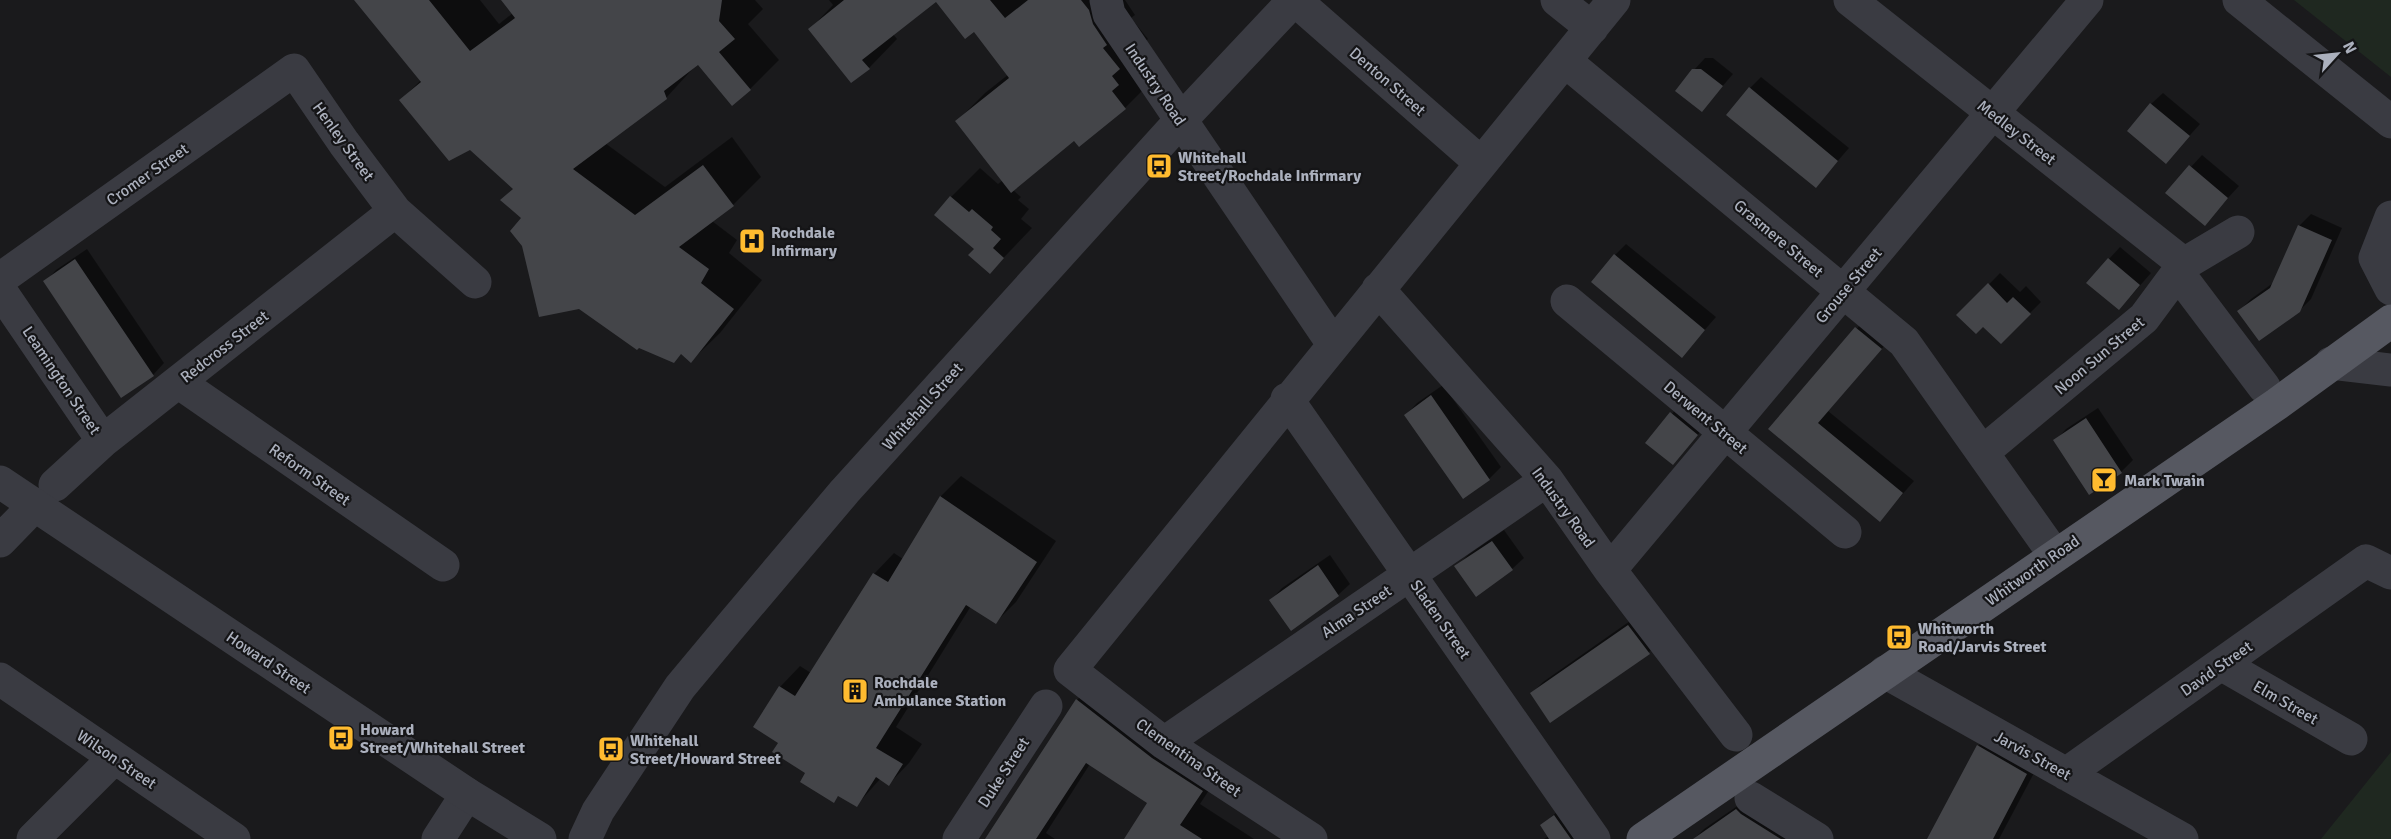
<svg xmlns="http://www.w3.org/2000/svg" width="2391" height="839" viewBox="0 0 2391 839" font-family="Signika,sans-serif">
<rect width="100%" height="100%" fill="#1a1a1c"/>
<!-- green -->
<path fill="#1f2820" d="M2294 0H2391V77Z
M2391 752V839H2321Z"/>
<!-- shadow -->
<path fill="#0007" d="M356 0H480L499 24 513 13 503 0H755L763 9 748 24 779 60 750 89 733 104 698 63 666 98 605 143 665 187 732 137 761 177 733 205 712 221 737 240 729 253 762 280 720 333 691 361 524 217 514 188 471 148 401 100 421 80Z
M829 0H935L893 34 897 39 869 68 810 29 833 5Z
M936 0H1125L1135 15 1131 18 1148 39 1140 47 1154 79 1125 108 1079 144 1074 139 1013 190 1021 197 1018 200 1029 209 1021 219 1032 228 990 272 976 249 951 197 980 168 998 184 1003 180 957 121 985 93 1009 74 974 30Z
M1705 58H1713L1733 74 1702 110 1694 70Z
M1761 77 1849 148 1816 186 1750 88Z
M2163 93 2200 124 2166 162 2151 104Z
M2202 155 2239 186 2204 224 2167 193Z
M2311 214 2342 228 2311 299 2299 311H2239L2251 299 2273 283 2299 226Z
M1626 244 1716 317 1682 356 1615 255Z
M2120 247 2151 273 2130 297 2109 259Z
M87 249 164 363 153 375 45 282 56 270Z
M2000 273 2020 292 2026 286 2041 302 2001 342 1983 325 1959 315Z
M1868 316 1892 337 1828 411 1914 481 1880 520 1770 428Z
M1443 385 1501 467 1489 479 1463 497 1406 415 1417 403Z
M1683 401 1709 422 1673 463 1647 443Z
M2098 408 2133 460 2121 472 2090 493 2055 441 2066 429Z
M961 476 1056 541 1016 602 996 622 971 606 896 727 922 744 909 763 889 784 881 778 856 806 839 795 833 801 780 742V687L800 666 811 673 874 574 894 553 903 559 941 496Z
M1504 530 1524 558 1512 569 1476 595 1456 567 1468 555Z
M1330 555 1350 584 1338 595 1271 600 1282 588Z
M1640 614 1661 641 1649 652 1551 720 1532 693 1543 682Z
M1098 679 1222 770 1200 804 1254 839H1142L1149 803 1090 764 1046 833 1055 839H986L1077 700Z
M1995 729 2043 756 1999 839H1929L1978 746Z
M1749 798 1803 839H1694L1704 829Z
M1566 804 1593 839H1544L1549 836 1542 825Z"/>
<!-- building -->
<path fill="#444549" d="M354 0H429L470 51 515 18 501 0H722L719 21 735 39 719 52 751 90 732 106 698 65 664 91 667 99 573 169 635 215 703 165 734 206 679 247 709 269 701 283 734 309 691 363 681 354 674 363 639 348 637 350 579 309 539 317 522 246 510 231 521 218 500 200 513 189 470 150 449 161 399 100 421 82Z
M844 0H990L1005 18 1028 0H1081L1089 10 1093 24 1107 45 1103 48 1120 69 1112 76 1119 85 1112 91 1126 109 1079 147 1074 141 1011 193 955 121 1009 78 974 32 965 39 936 2 862 60 870 69 851 83 808 29Z
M1692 69H1701L1723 86 1702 112 1675 91Z
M1749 87 1838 161 1816 188 1726 115Z
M2150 103 2190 136 2166 164 2127 131Z
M2189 165 2228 198 2205 226 2165 193Z
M950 196 969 212 972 209 993 227 991 230 1001 239 993 248 1004 258 990 274 968 255 974 249 934 215Z
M2298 225 2332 240 2300 312 2259 341 2237 311 2270 288Z
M1614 254 1705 330 1682 358 1591 282Z
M2108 258 2140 285 2119 310 2086 283Z
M75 259 154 376 121 398 43 281Z
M1988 283 2007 303 2013 297 2031 314 2001 344 1983 327 1976 334 1956 315Z
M1855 327 1882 349 1818 423 1903 493 1880 522 1768 429Z
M1431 395 1490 480 1463 499 1404 415Z
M1670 412 1698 435 1673 465 1645 443Z
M2086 418 2122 473 2089 495 2053 440Z
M940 496 1037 562 996 624 966 605 876 748 903 764 889 786 876 777 857 807 838 796 834 803 800 782 805 773 772 752 778 743 753 727 779 686 795 696 873 573 888 582Z
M1492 541 1513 570 1476 597 1454 566Z
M1318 565 1339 596 1291 631 1269 600Z
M1628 625 1650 654 1550 723 1530 693Z
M1076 699 1152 758 1203 791 1180 825 1202 839H1124L1147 803 1086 763 1036 839H985Z
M1977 745 2027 774 1993 839H1927Z
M1736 809 1741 814 1781 839H1693Z
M1554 815 1571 839H1549L1540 825Z"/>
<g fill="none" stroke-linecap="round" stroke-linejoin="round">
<!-- minor -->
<path stroke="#3a3b42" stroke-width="33" d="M1106 0 1109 14 1333 344
M1295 0 1481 163
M1557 0 1592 28
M1850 0 2184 264
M2239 0 2391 122
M1565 61 1904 342 2054 554
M2391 217 2375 258 2391 289
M2178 273 2264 387
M0 279 294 70 344 143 395 211 475 282
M1378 289 1547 480 1610 570 1736 735
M0 290 103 441
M1567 301 1845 532
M2331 363 2391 370
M178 382 443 565
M1287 399 1594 839
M1983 452 2144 318 2184 264 2238 232
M55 485 103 441 395 211
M1610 570 2087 0
M2221 664 2351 739
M1885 672 2182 839
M0 679 234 839
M1164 743 1547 480
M2066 774 2366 561 2391 573
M1751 798 1817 839
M33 839 114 758
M438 839 467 794
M585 839 598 811 680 687 730 627 845 491 1181 120 1294 0
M959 839 1046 706
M1311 839 1164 743 1070 670 1614 0"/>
<!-- tertiary -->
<path stroke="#3a3b42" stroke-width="33" d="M0 482 467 794 540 839
M0 541 35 505"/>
<!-- primary -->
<path stroke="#565861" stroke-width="33" d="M1643 839 2277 404 2391 321"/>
</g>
<!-- icons -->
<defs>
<symbol id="bus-square" viewBox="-11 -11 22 22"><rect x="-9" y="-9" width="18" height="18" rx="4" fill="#ffbb2f" stroke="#151517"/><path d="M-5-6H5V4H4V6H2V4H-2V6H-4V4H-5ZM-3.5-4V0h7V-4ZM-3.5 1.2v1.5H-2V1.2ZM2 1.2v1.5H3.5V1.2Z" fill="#111"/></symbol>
<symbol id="hospital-square" viewBox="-11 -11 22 22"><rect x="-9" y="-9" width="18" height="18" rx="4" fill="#ffbb2f" stroke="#151517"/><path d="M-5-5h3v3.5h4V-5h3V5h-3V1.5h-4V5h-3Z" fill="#111"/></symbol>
<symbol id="bar-square" viewBox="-11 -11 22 22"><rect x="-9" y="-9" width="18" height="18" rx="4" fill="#ffbb2f" stroke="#151517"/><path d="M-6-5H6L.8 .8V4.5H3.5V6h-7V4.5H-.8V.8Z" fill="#111"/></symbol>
<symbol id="building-square" viewBox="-11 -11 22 22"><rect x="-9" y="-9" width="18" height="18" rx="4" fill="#ffbb2f" stroke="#151517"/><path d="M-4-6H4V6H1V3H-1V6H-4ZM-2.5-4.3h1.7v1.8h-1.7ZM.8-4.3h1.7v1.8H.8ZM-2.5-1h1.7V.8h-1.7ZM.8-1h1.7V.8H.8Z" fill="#111"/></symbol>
</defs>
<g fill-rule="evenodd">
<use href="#bus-square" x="1144" y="151" width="30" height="30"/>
<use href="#hospital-square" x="737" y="226" width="30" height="30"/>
<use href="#bar-square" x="2089" y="465" width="30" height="30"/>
<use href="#bus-square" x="1884" y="622" width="30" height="30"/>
<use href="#building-square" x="840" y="676" width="30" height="30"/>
<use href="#bus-square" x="326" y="723" width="30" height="30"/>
<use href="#bus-square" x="596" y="734" width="30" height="30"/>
</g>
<g text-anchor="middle" stroke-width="4.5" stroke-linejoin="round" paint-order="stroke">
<!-- street labels -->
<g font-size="16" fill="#abb0bd" stroke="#151517">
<text transform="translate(1388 81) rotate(41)" y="6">Denton Street</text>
<text transform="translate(1156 84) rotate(56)" y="6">Industry Road</text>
<text transform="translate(2017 132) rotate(38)" y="6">Medley Street</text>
<text transform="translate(344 141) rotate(54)" y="6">Henley Street</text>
<text transform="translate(147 174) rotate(-35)" y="6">Cromer Street</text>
<text transform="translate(1779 238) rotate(40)" y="6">Grasmere Street</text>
<text transform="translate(1848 285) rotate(-50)" y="6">Grouse Street</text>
<text transform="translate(224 346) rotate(-38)" y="6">Redcross Street</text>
<text transform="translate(2099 355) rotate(-40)" y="6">Noon Sun Street</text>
<text transform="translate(62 380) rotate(56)" y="6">Leamington Street</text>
<text transform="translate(922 406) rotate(-48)" y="6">Whitehall Street</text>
<text transform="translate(1706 417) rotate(40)" y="6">Derwent Street</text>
<text transform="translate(310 474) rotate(35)" y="6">Reform Street</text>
<text transform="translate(1564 507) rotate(54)" y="6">Industry Road</text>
<text transform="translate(2032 570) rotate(-35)" y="6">Whitworth Road</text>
<text transform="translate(1356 611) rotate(-34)" y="6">Alma Street</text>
<text transform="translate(1441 619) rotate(55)" y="6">Sladen Street</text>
<text transform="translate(269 662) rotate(34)" y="6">Howard Street</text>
<text transform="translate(2216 668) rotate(-35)" y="6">David Street</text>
<text transform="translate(2286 702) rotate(30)" y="6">Elm Street</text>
<text transform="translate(2033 755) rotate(29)" y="6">Jarvis Street</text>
<text transform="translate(1189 757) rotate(35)" y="6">Clementina Street</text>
<text transform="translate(117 759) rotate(34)" y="6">Wilson Street</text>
<text transform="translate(1003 772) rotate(-57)" y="6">Duke Street</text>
</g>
<!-- poi labels -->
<g font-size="16" font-weight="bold" fill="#abb0bd" stroke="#151517" text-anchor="start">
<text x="1178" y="163">Whitehall<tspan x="1178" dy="18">Street/Rochdale Infirmary</tspan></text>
<text x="771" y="238">Rochdale<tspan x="771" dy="18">Infirmary</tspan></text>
<text x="2124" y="486">Mark Twain</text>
<text x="1918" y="634">Whitworth<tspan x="1918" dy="18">Road/Jarvis Street</tspan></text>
<text x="874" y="688">Rochdale<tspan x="874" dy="18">Ambulance Station</tspan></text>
<text x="360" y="735">Howard<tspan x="360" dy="18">Street/Whitehall Street</tspan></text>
<text x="630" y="746">Whitehall<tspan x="630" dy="18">Street/Howard Street</tspan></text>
</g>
</g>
<!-- north arrow -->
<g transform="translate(2337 54) rotate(63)" stroke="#151517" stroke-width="4.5" paint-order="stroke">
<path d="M0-4.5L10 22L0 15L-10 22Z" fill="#abb0bd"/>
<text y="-9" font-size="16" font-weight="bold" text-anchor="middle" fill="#abb0bd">N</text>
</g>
</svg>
